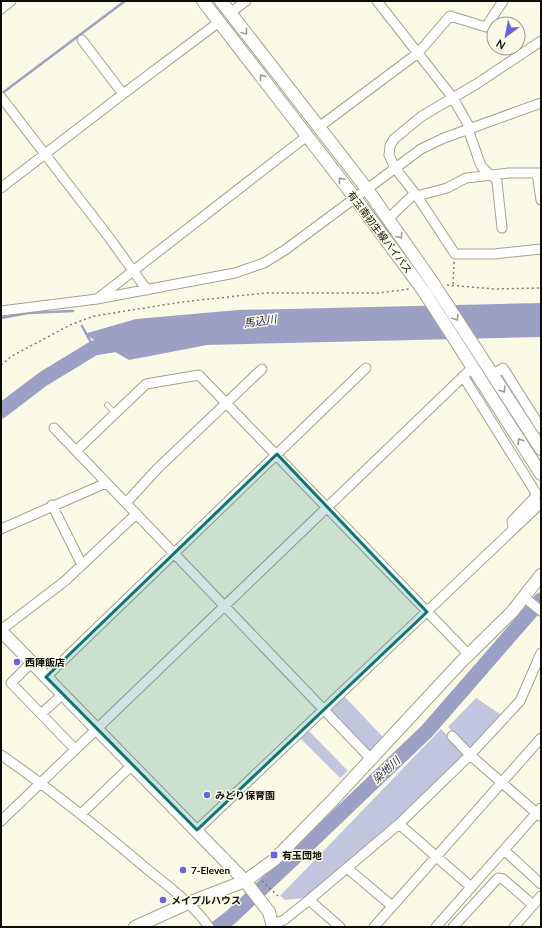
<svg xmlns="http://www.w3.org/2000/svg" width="542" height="928" viewBox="0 0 542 928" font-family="Lato,'Noto Sans JP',sans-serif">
<rect width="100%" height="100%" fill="#fafae7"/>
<!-- green -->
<path fill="#c2c5de" d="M343 695 383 737 371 751 368 750 330 710 331 707Z
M476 698 503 716 471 749 466 747 448 727Z
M441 729 462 750V757L398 818 304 898 285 900 280 896Z
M308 730 348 771 340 778 300 738Z"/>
<!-- water -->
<path fill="#9ca0c5" d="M541 303V337L207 345 129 360 84 334 136 319 238 310Z"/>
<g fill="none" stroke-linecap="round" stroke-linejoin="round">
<!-- stream -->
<path stroke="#9ca0c5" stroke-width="2.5" d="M1 94 125 1
M1 318 28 313 73 311
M82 326 94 348"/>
<!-- river -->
<path stroke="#9ca0c5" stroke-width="15" d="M1 411 43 379 94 348 124 343
M218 927 231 917 294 858 427 731 541 600"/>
<defs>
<path id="service" d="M107 405 115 413"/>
<path id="minor" d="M377 1 453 98 470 128
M1 9 11 1
M230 13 246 1
M82 40 123 94
M541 41 478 83 422 116 394 139 390 146 389 155 395 168 417 196 455 254H494L541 249
M1 97 108 236 147 290
M319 127 418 53 450 16 486 27 503 1
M468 129 481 166 491 176
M537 173 541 200
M494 176 497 182 502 228
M1 188 123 94 219 22
M417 196 447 188 466 178 509 173H541
M388 219 415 193
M97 299 307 136
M1 311 97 299 235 273 264 263 285 250 421 149 444 138 541 103
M493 374 503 368 541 428
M463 376 536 493 535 497 512 521 513 528
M54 428 371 759
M76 451 146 384 199 375 469 655
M126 503 157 469 262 369
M52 505 82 565
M1 529 106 483
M524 597 541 611
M1 630 65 581 136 514
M32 662 11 683 75 749
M46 677 366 368
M41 714 63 694
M452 736 470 755 540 816
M1 755C52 790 100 829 147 869 169 887 193 904 209 927
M81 814 132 765
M1 821 473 367
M399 824 471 887
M197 830 541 503
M504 850 541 884
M347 868 392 906
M309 900 340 927
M273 924 284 920 309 900 399 824 470 755 520 701 541 653
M374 927 541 738
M436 927 541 808
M453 927 498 878 503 879 533 905
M514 927 541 896"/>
<path id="tertiary" d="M203 1 355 198 423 290 541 474
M221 1 367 189 433 283 541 449
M1 631 245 881 269 912 273 927
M135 927 188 903 245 881 274 860 332 801 461 662 512 612 541 575"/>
</defs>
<!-- service casing -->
<use href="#service" stroke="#a3a391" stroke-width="6"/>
<!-- minor casing -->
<use href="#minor" stroke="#a3a391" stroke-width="11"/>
<!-- tertiary casing -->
<use href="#tertiary" stroke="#a3a391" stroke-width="14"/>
<!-- path -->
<path stroke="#7e7e72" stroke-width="1.5" stroke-dasharray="2 3" stroke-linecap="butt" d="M453 284 454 262
M447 285 495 289 541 288
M1 365 12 356 70 325 94 316 182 302 265 293H379L409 289
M262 881 279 897"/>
<!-- service -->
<use href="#service" stroke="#fff" stroke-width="4.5"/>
<!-- minor -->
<use href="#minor" stroke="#fff" stroke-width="9"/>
<!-- tertiary -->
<use href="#tertiary" stroke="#fff" stroke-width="12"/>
</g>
<!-- one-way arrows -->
<defs><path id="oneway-chevron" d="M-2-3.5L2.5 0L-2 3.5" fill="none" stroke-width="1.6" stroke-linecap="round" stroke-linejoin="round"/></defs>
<g stroke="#9e9e9c">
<use href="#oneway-chevron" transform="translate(245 32) rotate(52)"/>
<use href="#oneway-chevron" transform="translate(262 77) rotate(-128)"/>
<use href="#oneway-chevron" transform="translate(341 180) rotate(-128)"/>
<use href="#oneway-chevron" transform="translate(400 236) rotate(54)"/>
<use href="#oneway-chevron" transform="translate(456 318) rotate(57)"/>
<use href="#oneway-chevron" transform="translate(503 390) rotate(57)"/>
<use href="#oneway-chevron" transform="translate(520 441) rotate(-122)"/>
</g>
<!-- marked area -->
<path fill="#0f766e" fill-opacity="0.2" stroke="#0f766e" stroke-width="3" stroke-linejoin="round" d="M277 454 427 612 197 830 46 677Z"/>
<!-- markers -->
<g fill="#6964de" stroke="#fafae7" stroke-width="1.5">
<circle cx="17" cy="662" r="4"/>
<circle cx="207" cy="795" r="4"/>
<rect x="270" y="851" width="8" height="8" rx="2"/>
<circle cx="183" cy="870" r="4"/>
<circle cx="163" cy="900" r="4"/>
</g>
<g text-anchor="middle" stroke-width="3" stroke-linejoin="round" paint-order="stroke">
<!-- street labels -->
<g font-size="10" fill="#0d0d07" stroke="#fafae7">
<text transform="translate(380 232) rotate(53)" y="4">有玉南初生線バイパス</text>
</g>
<!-- poi labels -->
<g font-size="10" font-weight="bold" fill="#0d0d07" stroke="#fafae7" text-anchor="start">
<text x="25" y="666">西陣飯店</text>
<text x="215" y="799">みどり保育園</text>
<text x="282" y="859">有玉団地</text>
<text x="191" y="874">7-Eleven</text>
<text x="171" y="904">メイプルハウス</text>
</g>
<!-- water labels -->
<g font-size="11" font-style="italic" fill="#2c2b5c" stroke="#fafae7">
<text transform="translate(260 321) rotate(-8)" y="4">馬込川</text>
<text transform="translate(386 770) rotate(-43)" y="4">染地川</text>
</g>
</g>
<!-- border -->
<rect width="542" height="928" fill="none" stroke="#0d0d07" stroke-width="4"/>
<!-- north arrow -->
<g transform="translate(506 36) rotate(212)"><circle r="19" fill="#fafae7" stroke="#9b9b8d"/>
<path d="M0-3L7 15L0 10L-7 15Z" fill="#6964de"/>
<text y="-6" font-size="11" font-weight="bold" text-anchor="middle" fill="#0d0d07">N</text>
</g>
</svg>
